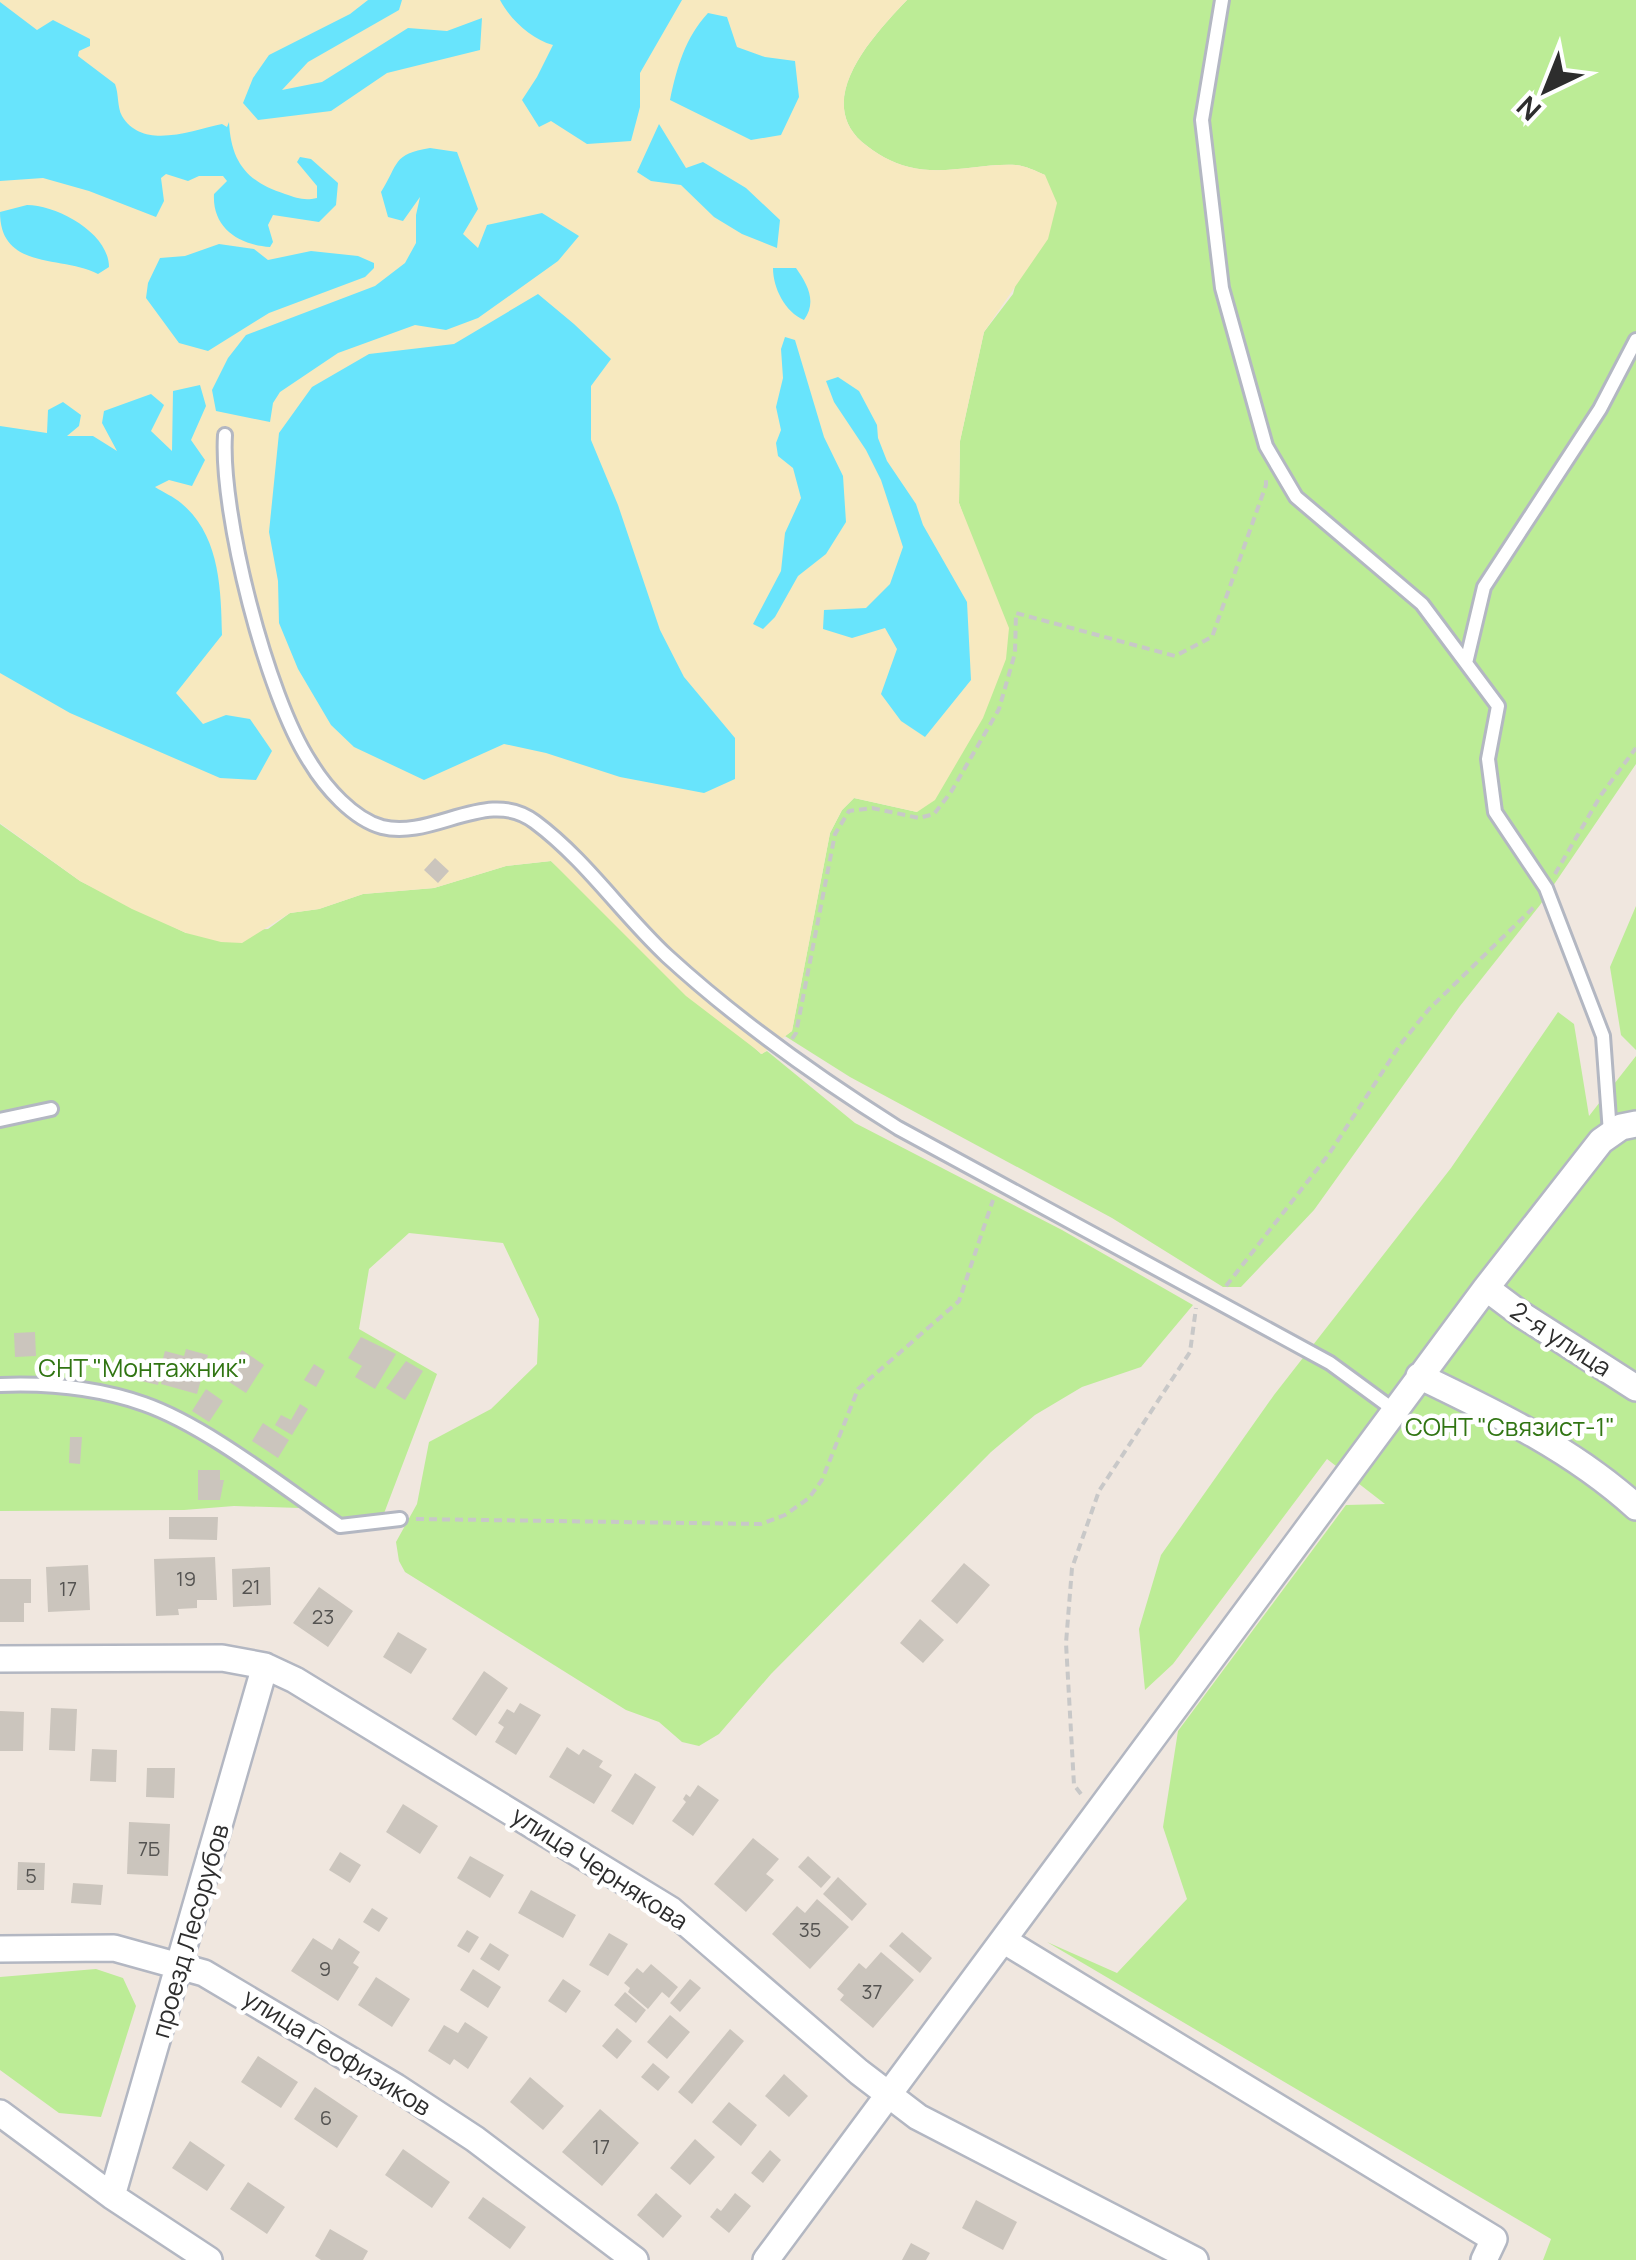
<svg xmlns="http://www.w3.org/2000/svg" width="1636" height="2260" viewBox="0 0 1636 2260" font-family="Manrope,sans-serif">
<rect width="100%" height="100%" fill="#f0e7df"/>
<!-- green -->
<path fill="#bcec96" d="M907 0H1636V764L1540 905 1460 1006 1314 1210 1241 1287H1223L1112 1218 850 1077 785 1036 792 1031 830 833 842 810 854 798 917 812 974 546 959 503 960 441 984 332 1013 294 1045 175C1036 171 1026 166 1016 165 981 163 944 176 909 167 892 163 875 153 862 142 813 98 875 34 907 0Z
M0 824 80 881 186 933 268 929 290 913 319 909 363 894 434 888 506 866 551 861 761 1054 767 1051 855 1123 1062 1230 1193 1305 1141 1367 1082 1387 1035 1415 991 1452 771 1674 719 1734 699 1746 682 1742 659 1722 626 1710 405 1572 399 1561 396 1542 417 1504 429 1442 491 1409 537 1364 539 1319 503 1243 409 1233 369 1269 359 1329 437 1374 383 1516 347 1522 300 1508 234 1506 184 1510 0 1511Z
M1636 906V1050L1621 1035 1610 967Z
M1558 1012 1574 1024 1589 1116 1636 1056V2260H1543L1551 2239 1047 1942 1117 1973 1187 1899 1163 1827 1178 1731 1346 1505 1385 1504 1327 1459 1173 1664 1145 1690 1139 1629 1161 1555 1274 1395 1451 1168Z
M96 1969 123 1978 136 2006 101 2117 59 2113 0 2070V1977Z"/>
<!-- sand -->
<path fill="#f7e9bf" d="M0 0H907C875 34 813 98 862 142 875 153 892 163 909 167 944 176 981 163 1016 165 1026 166 1036 171 1045 175L1057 203 1048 239 984 332 960 441 959 503 1009 628 1006 659 983 718 935 800 917 812 854 798 842 810 830 833 792 1031 762 1054 686 996 551 861 506 866 434 888 363 894 319 909 290 913 242 943 221 942 186 933 132 909 80 881 0 823Z"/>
<!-- water -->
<path fill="#68e4fc" d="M368 0H402L399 10 308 62 282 90 322 82 408 28 447 31 482 18 480 50 387 73 331 111 258 120 243 103 253 78 269 55 350 14Z
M500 0H682L640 73V107L631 141 587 144 551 121 539 127 522 100 537 77 553 45C531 39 510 19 500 0Z
M0 2 37 30 53 20 90 39V46L79 51 78 56 115 84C119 94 117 107 122 116 143 151 192 130 222 124L227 127 229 122C231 162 247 182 285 194 297 198 304 201 317 198V186L297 162 300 157 311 159 338 183 336 205 319 222 273 215 268 225 273 242 270 247C239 245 212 228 214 194L227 181 223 176H199L188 181 166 174 161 178 164 201 156 217 89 191 43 178 0 181Z
M708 13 727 17 737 47 765 57 795 61 799 97 781 135 751 140 670 100C677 67 685 38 708 13Z
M659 124 686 168 703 162 746 188 780 220 777 248 742 234 714 217 681 185 651 181 637 172Z
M430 148 457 152 478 209 463 234 478 248 487 225 542 213 579 236 558 261 478 318 446 330 415 325 338 353 280 392 273 403 270 422 216 411 212 390 228 358 246 335 375 286 405 263 416 243V215L420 197 403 221 388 217 381 192C399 164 392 154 430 148Z
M27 205C57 205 109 233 109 267L98 274C62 255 0 271 0 212Z
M219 244 254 249 268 260 311 251 358 256 374 263V268L365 277 269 313 208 351 179 343 146 298 148 283 160 258 185 256Z
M773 268H796C808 285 817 302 804 320 785 312 773 288 773 268Z
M538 294 574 324 611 359 591 386V440L618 505 660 630 684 677 735 738V779L704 793 620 777 546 753 504 744 424 780 354 747 331 725 298 669 279 623 278 581 269 532 279 433 312 387 369 354 454 344Z
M785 337 795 340 824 437 843 476 846 522 826 554 798 576 775 617 763 629 753 624 781 571 785 533 801 498 793 468 778 456 776 443 781 430 776 407 783 378 781 349Z
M838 377 859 391 877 425 878 438 887 461 916 504 923 525 967 602 971 680 925 737 901 721 881 694 897 649 885 628 852 638 823 629 824 610 866 608 890 584 903 547 881 480 866 450 834 402 826 381Z
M200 385 206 406 191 440 205 460 192 486 169 480 155 487C163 492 174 497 181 503 220 535 221 589 222 635L176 693 203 724 226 715 250 719 272 751 256 780 220 778 70 713 0 673V426L47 433 48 410 63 402 81 415 79 426 67 436H93L117 451 102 423 104 411 151 394 164 405 151 431 172 451 173 391Z"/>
<!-- building -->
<path fill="#cbc5bd" d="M435 858 449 871 438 883 424 870Z
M35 1332 36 1356 15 1357 14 1333Z
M361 1337 396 1354 375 1389 355 1377 362 1366 348 1358Z
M186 1349 208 1355 197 1394 161 1384 166 1363 162 1362 165 1351 184 1356Z
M242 1350 264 1365 246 1393 223 1378Z
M139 1358 163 1364 158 1385 133 1379Z
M406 1361 423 1371 405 1400 386 1388Z
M314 1364 325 1371 316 1387 304 1380Z
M206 1389 223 1401 209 1422 192 1411Z
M300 1404 308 1409 292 1435 275 1425 281 1415 291 1420Z
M263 1423 289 1440 278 1458 252 1441Z
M70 1437H82L80 1464 69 1463Z
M198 1470H220V1480H224L220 1500H198Z
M169 1517H218L217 1540 169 1539Z
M215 1557 217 1600H197V1608L178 1609 179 1615 156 1616 154 1559Z
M964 1563 990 1585 957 1624 931 1601Z
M88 1565 90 1610 48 1612 46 1567Z
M270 1567 271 1605 233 1607 232 1569Z
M0 1579H31V1603H24V1622H0Z
M319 1587 353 1611 328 1647 293 1623Z
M920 1619 944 1640 923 1663 900 1643Z
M398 1632 427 1649 411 1674 383 1657Z
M484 1671 508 1688 476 1736 452 1719Z
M520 1703 541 1715 516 1755 495 1742 504 1727 498 1723 507 1709 514 1713Z
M51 1708 77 1709 75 1751 49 1750Z
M0 1711 24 1712 23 1751H0Z
M567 1747 579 1755 583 1749 603 1761 599 1767 612 1775 594 1804 549 1777Z
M92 1749 117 1750 116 1782 90 1781Z
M147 1768H175L174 1798 146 1797Z
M635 1773 656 1787 633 1825 611 1811Z
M698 1785 719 1800 693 1836 672 1821 686 1802 683 1799 686 1794 690 1797Z
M403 1804 438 1826 420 1854 386 1832Z
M129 1822 170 1824 168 1876 127 1874Z
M753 1838 779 1859 766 1874 774 1880 746 1912 714 1884Z
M340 1852 361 1865 350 1883 329 1870Z
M470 1856 504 1875 490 1898 457 1878Z
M808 1856 831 1877 821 1888 798 1867Z
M18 1862 45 1863 44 1890H17Z
M838 1877 867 1904 852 1921 823 1894Z
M73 1883 103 1885 101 1905 71 1903Z
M531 1890 576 1915 563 1938 518 1913Z
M817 1899 849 1927 810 1969 772 1934 797 1906 805 1913Z
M372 1908 388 1918 379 1932 363 1922Z
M467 1930 479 1937 469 1953 457 1946Z
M902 1932 932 1958 920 1973 889 1946Z
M609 1933 628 1944 608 1976 589 1965Z
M313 1938 332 1950 339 1938 360 1952 353 1963 359 1967 338 2001 291 1971Z
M490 1943 509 1955 499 1971 480 1959Z
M881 1952 914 1980 873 2028 840 2000 844 1995 837 1989 859 1963 866 1969Z
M651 1964 678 1987 669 1998 662 1992 648 2009 628 1992 630 1988 624 1983 637 1968 643 1973Z
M473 1969 501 1987 488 2008 460 1990Z
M376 1977 410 1999 392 2027 358 2005Z
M563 1979 581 1991 566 2013 548 2001Z
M690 1979 701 1988 680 2012 670 2003Z
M625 1992 646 2010 636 2023 614 2005Z
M670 2015 690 2032 667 2059 647 2042Z
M465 2022 488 2037 468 2069 454 2059 450 2065 428 2051 444 2025 458 2033Z
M617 2028 632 2041 617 2059 602 2046Z
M730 2029 744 2041 692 2104 678 2092Z
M258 2056 298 2082 281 2108 241 2082Z
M653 2063 670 2077 658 2091 641 2077Z
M784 2074 808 2096 789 2117 765 2096Z
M530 2077 564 2106 543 2130 510 2102Z
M315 2087 358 2116 337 2148 294 2119Z
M729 2102 757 2125 741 2146 712 2122Z
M600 2109 639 2143 602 2186 562 2152Z
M695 2139 715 2157 690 2185 670 2168Z
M190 2141 225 2165 207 2191 172 2168Z
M403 2149 450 2182 432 2208 385 2175Z
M770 2150 781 2160 763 2183 751 2173Z
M248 2182 285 2207 267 2234 230 2209Z
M656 2193 682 2216 663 2238 637 2215Z
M735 2193 751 2206 729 2233 710 2217 717 2208 721 2211Z
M483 2197 526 2227 510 2249 468 2218Z
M976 2200 1017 2222 1003 2250 962 2228Z
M330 2229 368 2251 363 2260H321L315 2256Z
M911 2243 930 2253 926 2260H902Z"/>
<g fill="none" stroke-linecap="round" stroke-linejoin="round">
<defs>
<path id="lane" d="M1222 0 1202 120 1222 288 1266 446 1296 497 1422 604 1498 706 1488 759 1495 812 1546 888 1603 1036 1610 1133
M225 435C220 513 267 697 310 762 325 787 353 819 382 827 433 840 488 786 535 822 586 860 621 913 667 956 738 1021 817 1077 898 1128L1330 1363 1394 1410
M1466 663 1484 587 1600 409 1636 340
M0 1120 51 1109
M0 1385C48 1383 98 1388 144 1404 207 1426 284 1488 340 1526L400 1519"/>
<path id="street" d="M1486 1288 1522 1315 1636 1388
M1419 1376C1496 1413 1572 1449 1636 1507
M0 1659 222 1658 265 1666 295 1680 671 1910 859 2072 918 2117 1195 2260
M1003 1940 1494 2239 1484 2260
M0 1949 114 1948 204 1973 396 2087 475 2139 635 2260
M0 2113 112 2196 209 2260
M112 2196 265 1666
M766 2260 1486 1288 1601 1141 1621 1127 1636 1124"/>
</defs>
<!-- lane casing -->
<use href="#lane" stroke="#b3b7c2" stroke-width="18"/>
<!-- street casing -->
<use href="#street" stroke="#b3b7c2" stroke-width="30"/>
<!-- path -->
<path stroke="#c8c8c8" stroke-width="4" stroke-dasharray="8 5" stroke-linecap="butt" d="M1555 874 1601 795 1636 748
M792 1039 796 1033 835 834 849 811 872 808 919 818 934 814 951 792 999 709 1015 653 1016 613 1175 656 1212 637 1266 485V478
M1226 1286 1329 1154 1400 1045 1429 1009 1534 907
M416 1519 761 1524 785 1515 809 1498 822 1480 858 1389 959 1301 993 1200
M1081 1794 1074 1785 1066 1643 1072 1568 1099 1491 1190 1352 1196 1308"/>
<!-- lane -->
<use href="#lane" stroke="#fff" stroke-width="12"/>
<!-- street -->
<use href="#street" stroke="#fff" stroke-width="25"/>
</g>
<g text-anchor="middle" stroke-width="9" stroke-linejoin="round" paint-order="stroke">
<!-- number labels -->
<g font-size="20" fill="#545351">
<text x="186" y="1586">19</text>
<text x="251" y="1594">21</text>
<text x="68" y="1596">17</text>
<text x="323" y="1624">23</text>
<text x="149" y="1856">7Б</text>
<text x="31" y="1883">5</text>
<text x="810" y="1937">35</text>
<text x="325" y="1976">9</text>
<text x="872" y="1999">37</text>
<text x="326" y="2125">6</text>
<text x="601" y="2154">17</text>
</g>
<!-- street labels -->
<g font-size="25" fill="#2d2d2d" stroke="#fff">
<text transform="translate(1561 1339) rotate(33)" y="9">2-я улица</text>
<text transform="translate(600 1868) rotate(33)" y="9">улица Чернякова</text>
<text transform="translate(190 1931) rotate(-74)" y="9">проезд Лесорубов</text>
<text transform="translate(337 2052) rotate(32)" y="9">улица Геофизиков</text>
</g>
<!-- park labels -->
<g font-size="25" fill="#317513" stroke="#fff">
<text x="143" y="1377">СНТ "Монтажник"</text>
<text x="1510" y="1436">СОНТ "Связист-1"</text>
</g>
</g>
<!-- north arrow -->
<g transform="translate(1546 90) rotate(223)" stroke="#ffffff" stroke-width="8" paint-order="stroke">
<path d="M0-8L18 38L0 25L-18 38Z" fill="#2d2d2d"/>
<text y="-15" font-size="28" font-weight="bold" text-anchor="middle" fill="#2d2d2d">N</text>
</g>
</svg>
